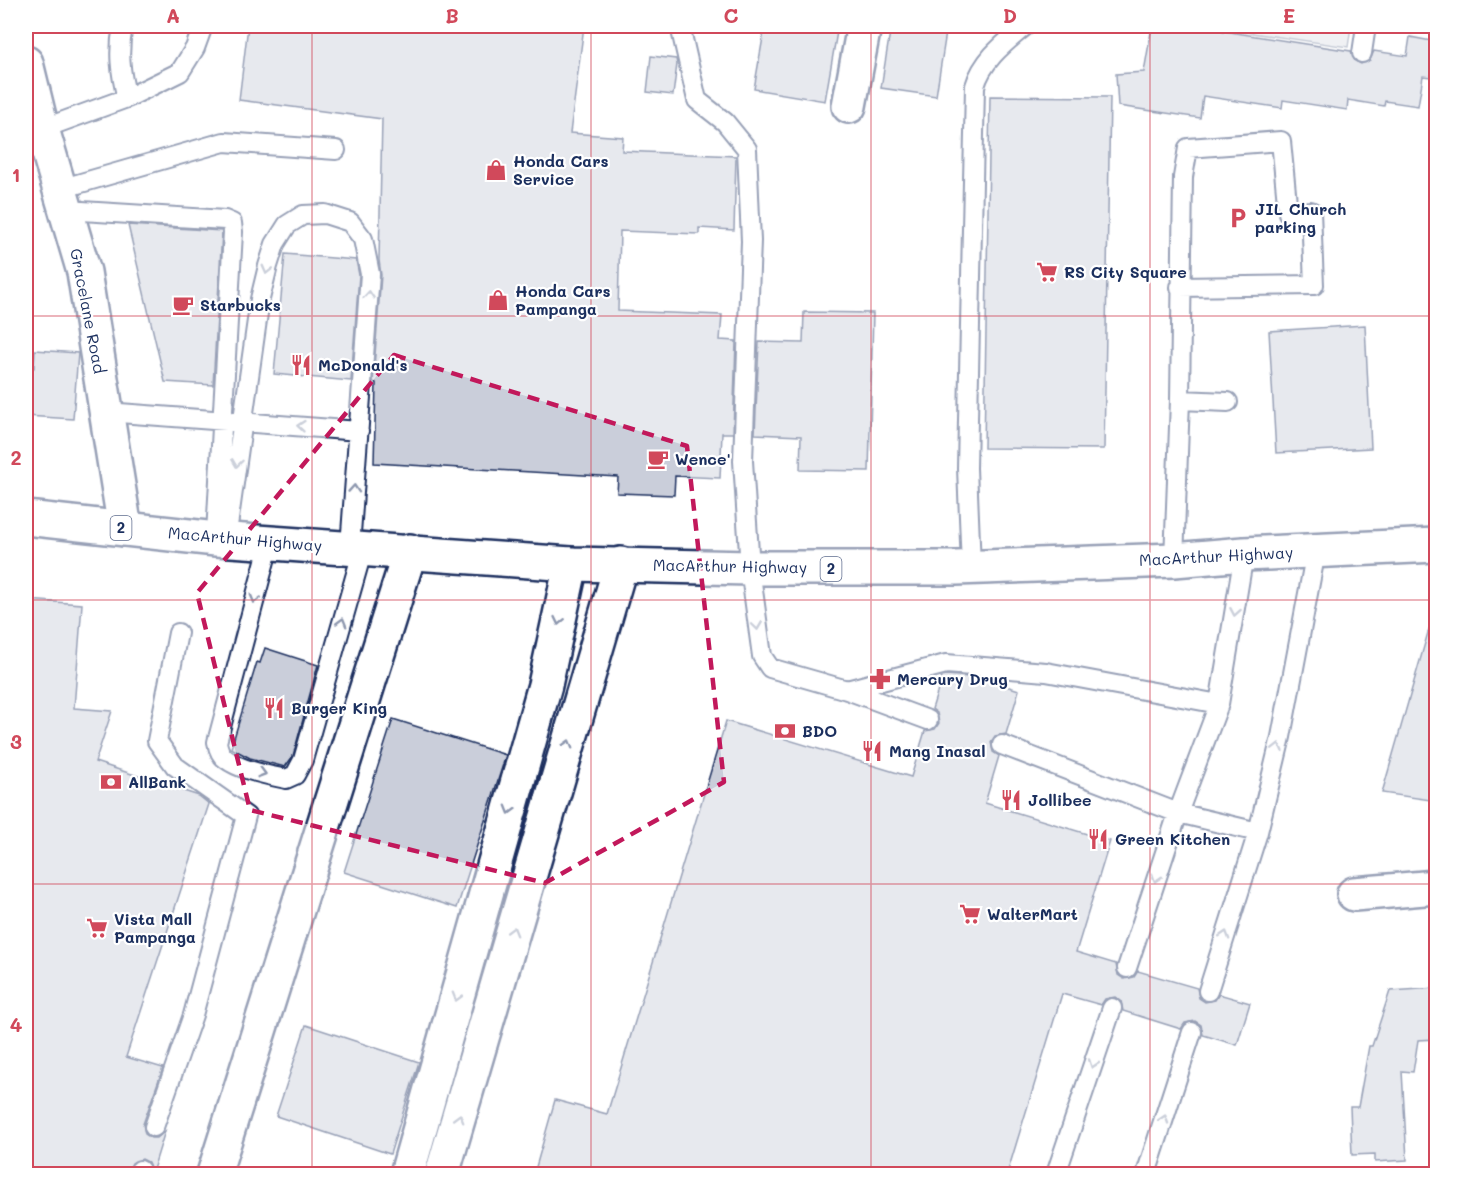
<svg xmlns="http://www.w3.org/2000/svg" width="1462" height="1200" viewBox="0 0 1462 1200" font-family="Mali,sans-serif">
<rect width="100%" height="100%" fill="#fff"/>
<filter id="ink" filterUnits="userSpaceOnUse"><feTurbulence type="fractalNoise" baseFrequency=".0167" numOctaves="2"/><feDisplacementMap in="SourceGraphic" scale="12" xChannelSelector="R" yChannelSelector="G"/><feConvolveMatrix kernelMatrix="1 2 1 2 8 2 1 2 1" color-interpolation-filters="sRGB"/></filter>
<g filter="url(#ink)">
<!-- green -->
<path fill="#dee1e7" stroke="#7c88a2" stroke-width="1.5" d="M1232 26H1351L1348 47 1232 30Z"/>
<!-- building -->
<path fill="#caceda" stroke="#1b2f5e" stroke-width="1.5" d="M248 26H584L570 133 623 137 622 151 736 156 734 230 699 228V234L620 231 618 311 722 315 720 340 736 341 733 433H722L720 478 675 476 674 495 617 493 618 477 374 463 376 383 373 382 381 275 379 260 382 119 239 100Z
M765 26H838L825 101 754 89Z
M891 26H947L936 96 881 88Z
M1152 26H1224L1223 31 1351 51 1355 61 1361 64 1370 60 1374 51 1407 56 1410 37 1437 42V45L1431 77 1423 76 1418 106 1385 101 1384 106 1348 100 1347 110 1283 100 1282 108 1203 96 1200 118 1118 106 1116 74 1144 72Z
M651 56 676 59 677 64 673 95 647 92Z
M990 96 1110 97 1104 449 984 448Z
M128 225 222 231 213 385 165 382Z
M285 254 356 260 359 275 351 381 274 374Z
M804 312 873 313 869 471 800 470 801 436 755 434 759 342 803 343Z
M1365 325 1371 448 1276 453 1269 331Z
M35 350 78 353 73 419 26 416V367L34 368Z
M26 600 82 604 74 708 112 711 95 762 199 796 209 804 126 1057 163 1068 143 1124 145 1134 151 1138H157L165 1131 152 1173 148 1162 142 1159 132 1163 128 1174H26Z
M1429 629 1437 630V801L1382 793Z
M265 648 318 665 293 756 285 767 250 758 231 748 257 662 260 663Z
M947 675 980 678 1019 690 1006 734 995 736 991 742 993 752 999 756 985 803 1110 841 1076 952 1116 964 1118 975 1124 979 1134 977 1138 971 1197 988 1199 998 1205 1002 1215 1000 1219 994 1250 1003 1237 1045 1203 1035 1201 1025 1195 1021 1185 1023 1181 1029 1123 1011 1121 1001 1115 997 1105 999 1101 1005 1062 994 1007 1174H534L555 1100 607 1114 726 721 911 777 925 731 935 729 939 723 937 713 932 709 942 677Z
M393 719 506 755 457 908 344 872Z
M1437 988V1039L1418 1040 1413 1072 1402 1071 1407 1160 1375 1162V1154L1352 1155 1350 1107H1358L1369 1046H1372L1390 991Z
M306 1025 419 1062 390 1154 276 1116Z"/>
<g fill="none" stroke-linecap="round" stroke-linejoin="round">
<defs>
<path id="lane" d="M123 26C118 51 120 72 127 98
M680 26 697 100 725 122 747 149 751 241 743 461 750 568 762 656 770 668 847 690 928 720
M1362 53 1366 26
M42 129 127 98 180 72 195 48 203 26
M60 189 224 142 336 150
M66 210 225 220 232 223 233 232 216 534
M1180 400 1228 402
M106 412 359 431
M226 540 260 299 268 266 275 244 287 225 303 215 325 214 350 222 363 239 370 274 350 547
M270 542 217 742C218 748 220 755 226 759 240 770 268 775 286 779L295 775 303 760 363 549
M1174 560 1180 400 1183 177 1188 148 1281 141 1288 213 1311 211 1314 285 1180 287
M971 567 967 468 975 86C983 59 1005 43 1025 26
M847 690 946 664 1046 672 1219 704
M1002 745 1178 813 1258 832
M1127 968 1178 813 1219 704 1244 554
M1208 991 1258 832 1281 737 1316 551
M154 1127 193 1015 246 816 175 766 157 741 178 633
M139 1174 140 1170
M1056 1174 1112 1008
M1146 1174 1192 1032"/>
<path id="street" d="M26 63 42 129 84 272 125 529
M849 106 864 26
M1354 894 1436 887
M214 1174 410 551
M407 1174 545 685 571 564
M442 1174 621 564"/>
<path id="highway" d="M26 518 216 539 571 564 750 568H956L1174 560 1244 554 1436 545"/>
</defs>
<!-- lane casing -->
<use href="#lane" stroke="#1b2f5e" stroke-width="22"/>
<!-- street casing -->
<use href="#street" stroke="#1b2f5e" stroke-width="38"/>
<!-- highway casing -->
<use href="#highway" stroke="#1b2f5e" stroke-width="38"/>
<!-- lane -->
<use href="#lane" stroke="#fff" stroke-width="18"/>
<!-- street -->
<use href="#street" stroke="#fff" stroke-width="33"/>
<!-- highway -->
<use href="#highway" stroke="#fff" stroke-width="33"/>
</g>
<!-- one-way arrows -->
<defs><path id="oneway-chevron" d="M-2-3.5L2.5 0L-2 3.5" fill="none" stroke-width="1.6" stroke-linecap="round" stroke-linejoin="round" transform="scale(1.5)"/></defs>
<g stroke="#8d97ae">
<use href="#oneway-chevron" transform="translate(267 270) rotate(104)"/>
<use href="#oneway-chevron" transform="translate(369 295) rotate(-86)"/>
<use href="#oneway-chevron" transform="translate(301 426) rotate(-175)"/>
<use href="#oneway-chevron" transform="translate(237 463) rotate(98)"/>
<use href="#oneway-chevron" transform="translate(354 489) rotate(-86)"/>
<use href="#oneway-chevron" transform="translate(255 599) rotate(105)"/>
<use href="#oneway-chevron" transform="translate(1235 612) rotate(100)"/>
<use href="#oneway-chevron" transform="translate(559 621) rotate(102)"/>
<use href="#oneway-chevron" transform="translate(342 622) rotate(-74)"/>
<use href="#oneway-chevron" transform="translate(757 626) rotate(82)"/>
<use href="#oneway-chevron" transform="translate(568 744) rotate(-74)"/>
<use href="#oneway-chevron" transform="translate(1278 747) rotate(-76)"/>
<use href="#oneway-chevron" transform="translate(262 773) rotate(16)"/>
<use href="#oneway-chevron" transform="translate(510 810) rotate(106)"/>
<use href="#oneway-chevron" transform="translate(1156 878) rotate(108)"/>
<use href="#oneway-chevron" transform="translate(513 931) rotate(-74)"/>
<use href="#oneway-chevron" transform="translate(1225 935) rotate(-73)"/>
<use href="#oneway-chevron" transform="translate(457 997) rotate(106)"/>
<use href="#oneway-chevron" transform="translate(1093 1064) rotate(109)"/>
<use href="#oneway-chevron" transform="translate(459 1118) rotate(-74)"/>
<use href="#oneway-chevron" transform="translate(1164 1119) rotate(-72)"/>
</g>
</g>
<!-- marked area -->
<path d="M0 0H1462V1200H0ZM394 355 687 446 724 782 545 883 250 810 197 593Z" fill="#fff" fill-opacity=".55" fill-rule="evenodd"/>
<path fill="none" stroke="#c2185b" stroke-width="4.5" stroke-dasharray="12 8" stroke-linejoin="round" d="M394 355 687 446 724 782 545 883 250 810 197 593Z"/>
<!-- grid -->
<path fill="none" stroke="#d1495b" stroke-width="1.5" stroke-opacity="0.55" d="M312 26V1174M591 26V1174M871 26V1174M1150 26V1174M26 316H1436M26 600H1436M26 884H1436"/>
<!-- icons -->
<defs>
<symbol id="shop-bare" viewBox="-9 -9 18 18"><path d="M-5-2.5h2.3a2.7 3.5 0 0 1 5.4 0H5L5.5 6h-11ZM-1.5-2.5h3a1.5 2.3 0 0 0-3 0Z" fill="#d1495b" stroke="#fff" stroke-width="2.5" paint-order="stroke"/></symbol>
<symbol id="parking-bare" viewBox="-9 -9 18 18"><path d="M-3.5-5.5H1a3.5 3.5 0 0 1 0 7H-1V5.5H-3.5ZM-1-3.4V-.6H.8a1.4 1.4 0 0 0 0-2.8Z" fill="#d1495b" stroke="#fff" stroke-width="2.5" paint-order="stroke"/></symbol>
<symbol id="supermarket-bare" viewBox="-9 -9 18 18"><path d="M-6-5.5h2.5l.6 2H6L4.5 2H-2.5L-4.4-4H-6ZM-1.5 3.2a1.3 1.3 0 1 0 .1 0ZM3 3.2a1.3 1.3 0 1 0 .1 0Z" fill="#d1495b" stroke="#fff" stroke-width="2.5" paint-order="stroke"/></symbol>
<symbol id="cafe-bare" viewBox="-9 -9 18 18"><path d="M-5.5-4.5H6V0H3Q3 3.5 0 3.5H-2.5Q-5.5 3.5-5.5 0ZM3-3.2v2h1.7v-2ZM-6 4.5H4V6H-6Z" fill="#d1495b" stroke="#fff" stroke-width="2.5" paint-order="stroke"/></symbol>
<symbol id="restaurant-bare" viewBox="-9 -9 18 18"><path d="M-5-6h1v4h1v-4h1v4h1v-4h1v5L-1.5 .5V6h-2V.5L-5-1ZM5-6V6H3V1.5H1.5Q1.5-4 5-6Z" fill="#d1495b" stroke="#fff" stroke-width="2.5" paint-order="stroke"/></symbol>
<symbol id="pharmacy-bare" viewBox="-9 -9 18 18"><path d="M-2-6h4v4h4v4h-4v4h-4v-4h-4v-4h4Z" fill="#d1495b" stroke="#fff" stroke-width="2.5" paint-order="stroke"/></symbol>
<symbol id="bank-bare" viewBox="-9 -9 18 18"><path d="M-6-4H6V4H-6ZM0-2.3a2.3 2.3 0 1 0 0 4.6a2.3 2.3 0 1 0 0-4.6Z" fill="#d1495b" stroke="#fff" stroke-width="2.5" paint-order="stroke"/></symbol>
</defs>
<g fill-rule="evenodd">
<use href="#shop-bare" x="481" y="155" width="30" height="30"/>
<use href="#parking-bare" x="1223" y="203" width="30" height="30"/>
<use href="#supermarket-bare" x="1032" y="257" width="30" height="30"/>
<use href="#shop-bare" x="483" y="285" width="30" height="30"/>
<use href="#cafe-bare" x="168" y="290" width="30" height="30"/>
<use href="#restaurant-bare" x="286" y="350" width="30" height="30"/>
<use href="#cafe-bare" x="643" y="444" width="30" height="30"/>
<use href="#pharmacy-bare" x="865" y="664" width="30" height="30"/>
<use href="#restaurant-bare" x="259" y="693" width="30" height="30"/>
<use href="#bank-bare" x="770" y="716" width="30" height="30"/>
<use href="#restaurant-bare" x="857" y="736" width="30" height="30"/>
<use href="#bank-bare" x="96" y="767" width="30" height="30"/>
<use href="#restaurant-bare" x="996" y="785" width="30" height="30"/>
<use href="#restaurant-bare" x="1083" y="824" width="30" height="30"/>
<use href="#supermarket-bare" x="955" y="899" width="30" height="30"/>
<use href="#supermarket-bare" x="82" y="913" width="30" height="30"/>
</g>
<g text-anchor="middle" stroke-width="4.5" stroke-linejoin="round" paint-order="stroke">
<!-- shield labels -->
<g fill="#fff" stroke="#5f6d8e" stroke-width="1.5">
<rect x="110.5" y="516" width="21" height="24" rx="4.5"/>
<rect x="820.5" y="557" width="21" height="24" rx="4.5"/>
</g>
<g font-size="15" font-weight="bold" fill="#1b2f5e">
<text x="121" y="533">2</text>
<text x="831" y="574">2</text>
</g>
<!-- poi labels -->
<g font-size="16" font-weight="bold" fill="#1b2f5e" stroke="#fff" text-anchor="start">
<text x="513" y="167">Honda Cars<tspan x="513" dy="18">Service</tspan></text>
<text x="1255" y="215">JIL Church<tspan x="1255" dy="18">parking</tspan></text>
<text x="1064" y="278">RS City Square</text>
<text x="515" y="297">Honda Cars<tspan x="515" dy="18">Pampanga</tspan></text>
<text x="200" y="311">Starbucks</text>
<text x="318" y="371">McDonald's</text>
<text x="675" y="465">Wence'</text>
<text x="897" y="685">Mercury Drug</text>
<text x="291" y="714">Burger King</text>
<text x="802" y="737">BDO</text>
<text x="889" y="757">Mang Inasal</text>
<text x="128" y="788">AllBank</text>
<text x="1028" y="806">Jollibee</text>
<text x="1115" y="845">Green Kitchen</text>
<text x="987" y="920">WalterMart</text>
<text x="114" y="925">Vista Mall<tspan x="114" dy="18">Pampanga</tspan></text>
</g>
<!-- street labels -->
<g font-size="16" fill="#1b2f5e" stroke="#fff">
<text transform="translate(88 311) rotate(79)" y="6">Gracelane Road</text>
<text transform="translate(245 539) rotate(5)" y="6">MacArthur Highway</text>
<text transform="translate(1216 556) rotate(-3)" y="6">MacArthur Highway</text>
<text transform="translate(730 566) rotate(1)" y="6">MacArthur Highway</text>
</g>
</g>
<!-- margin -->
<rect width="1462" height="1200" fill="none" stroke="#fff" stroke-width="66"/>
<rect x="33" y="33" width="1396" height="1134" fill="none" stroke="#d1495b" stroke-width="2"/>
<g font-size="20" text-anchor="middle" font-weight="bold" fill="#d1495b">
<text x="173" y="23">A</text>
<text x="452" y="23">B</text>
<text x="731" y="23">C</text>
<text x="1010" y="23">D</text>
<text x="1289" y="23">E</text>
<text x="16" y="182">1</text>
<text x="16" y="465">2</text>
<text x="16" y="749">3</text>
<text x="16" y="1032">4</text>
</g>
</svg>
